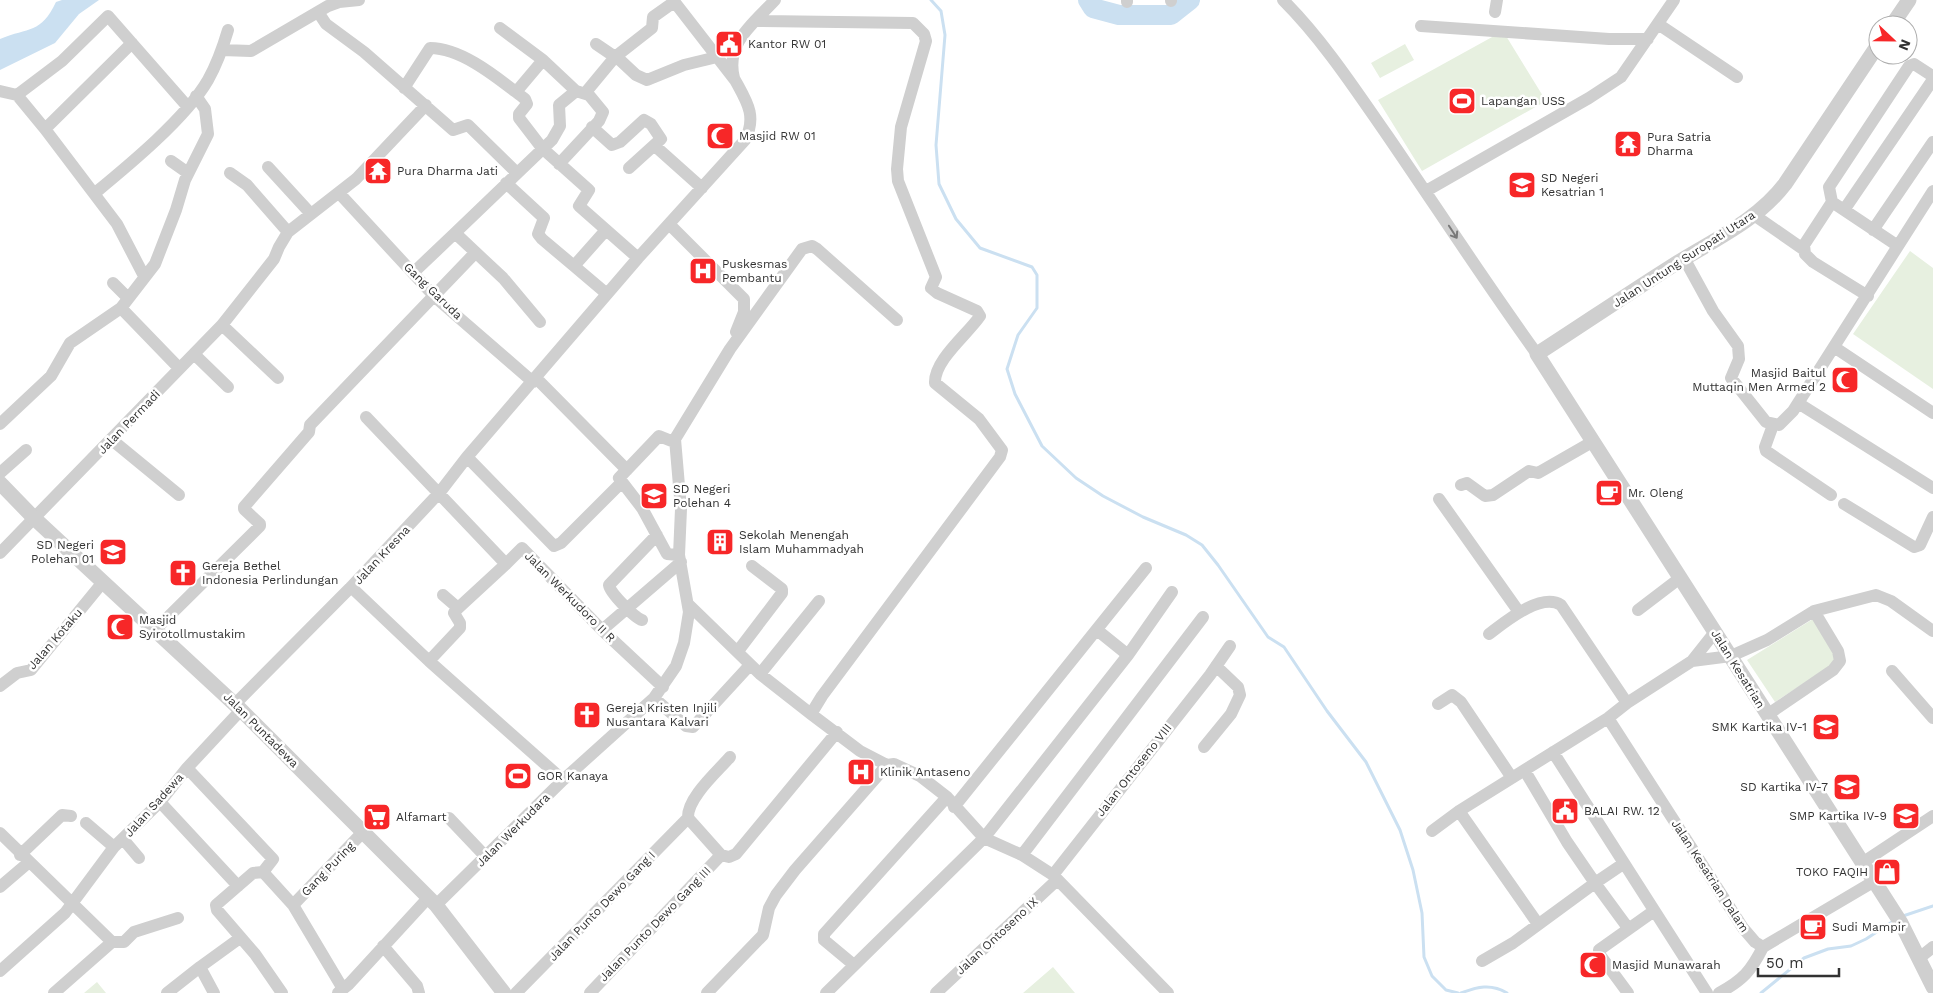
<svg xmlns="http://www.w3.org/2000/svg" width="1933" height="993" viewBox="0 0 1933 993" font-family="'Work Sans',sans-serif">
<rect width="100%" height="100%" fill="#fff"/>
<!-- green -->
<path fill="#e7f0e0" d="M1503 31 1546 101 1422 171 1378 100Z
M1405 44 1414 60 1380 78 1371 63Z
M1910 251 1933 268V389L1853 334Z
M1813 619 1838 661 1775 702 1747 660Z
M1053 967 1075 993H1023Z
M97 982 106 993H84Z"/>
<!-- water -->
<path fill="#cbe0f1" d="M62 0H99L79 14 55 43 0 70V39C29 27 41 34 56 2Z"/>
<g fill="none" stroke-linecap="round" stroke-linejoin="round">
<!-- stream -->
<path stroke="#cbe0f1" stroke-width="3" d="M931 0 941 11 945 35 936 145 939 184 956 219 980 248 1032 267 1037 275V308L1018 335 1007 369 1015 394 1042 446 1076 478 1103 496 1143 517 1186 535 1202 545 1218 565 1268 637 1284 647 1327 711 1366 762 1400 830 1413 870 1422 913 1424 957 1432 976 1446 990 1458 993
M1903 916 1933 906
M1461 993C1477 987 1491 983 1507 993
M1761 993 1804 958 1828 949 1851 946 1866 939 1895 920"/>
<!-- river -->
<path stroke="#cbe0f1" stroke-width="20" d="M1088 0 1093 8 1119 15H1171L1190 0"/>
<!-- minor -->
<path stroke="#cfcfcf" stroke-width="12" d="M1283 0C1323 40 1355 89 1387 135 1437 208 1485 282 1537 354
M1171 1V0
M1127 2V0
M318 12 326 24 364 52 453 130 468 125 516 172
M1495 12 1497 0
M756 21 913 23 924 34 926 41 901 127 897 169 898 181 936 277 931 288 937 293 977 311 980 316C968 334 934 360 935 383L979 419 1002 450 1000 457 822 696 811 714
M1658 24 1737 77
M1421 26 1609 39H1648
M500 28 543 60 576 91
M596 44 621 61 636 75 647 80 684 65 717 57
M222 50 251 51 328 6 339 2 359 0
M734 78C725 43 753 24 775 0
M404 88 430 48C463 48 500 80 525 99L527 104 519 114V118L542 148 589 190 579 206 638 258
M0 91 17 95 45 129 117 224 144 276
M516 92 543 60
M586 92 615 57 652 28 653 17 674 2
M17 95 62 61 108 16 187 106
M592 127 612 145 620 142 644 120 651 124 661 139 629 168
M45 129 132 43
M655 146 702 188
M171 161 188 173
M268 167 311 214
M230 173 247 185 288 232
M506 183 544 218 538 234 542 239 574 266
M1426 191 1589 98 1621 77 1674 0
M95 193C129 165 186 118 208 80 217 64 223 47 228 30
M339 193 435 297 533 382
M1832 202 1804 245 1805 254 1813 262 1868 296
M1844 210 1932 81 1931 75 1914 64 1909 66 1829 187 1832 202 1898 246
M1754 215 1803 249
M669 224 744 299V312L736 332
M606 230 574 266 607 294
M1873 230 1933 142
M1684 258 1713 311 1738 346 1739 359 1731 378 1766 422 1779 425 1793 411 1933 191
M413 273 455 233
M113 283 128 298
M121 308 179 368
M540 322 503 278 455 233 552 140 560 126 559 105 576 91 589 95 603 112 599 121 559 164
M222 325 278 378
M1834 347 1933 413
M194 354 228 387
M536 378 627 470
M1798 403 1933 488
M366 417 506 564 522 548 602 630 663 687
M0 424 51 376 70 343 121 308 155 264 176 210 185 180 208 134 205 109 196 96
M1773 425 1765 447 1766 451 1831 495
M112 440 179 495
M674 442 659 436 619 478 642 508 667 554 679 555
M467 457 554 546 561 543 622 482
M0 473 26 450
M1461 485 1467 483 1485 496 1493 495 1529 471 1538 473 1592 442
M1439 499 1519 612
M1844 504 1914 547 1920 545 1933 517
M0 553 222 325 274 259 279 247 288 232 356 179 426 105
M351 587 429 661 563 780
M443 595 458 608
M689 605 760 674 811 714 860 751 887 765 894 764 920 776 947 797 984 838 1022 855 1053 875 1168 993
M1638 610 1680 578
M642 620C635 618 610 593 609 585L657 535
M155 630 260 526V524L244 509V507L309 432 310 425 475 253
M602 630 681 562
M1097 630 1128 655
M1489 634C1505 622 1541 592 1561 605L1627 703
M738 651 782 593V589L752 566
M429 661 460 628V623L454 613 455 611 506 564
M1692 661 1731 656 1767 640 1814 611 1876 595 1891 601 1933 631
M1892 671 1933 718
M760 674 819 601
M0 686 17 673 31 670 103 582
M654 698 686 726 693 727 750 665
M235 704 351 587 440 492 467 457 638 258 745 140C757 116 747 102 735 80L673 0
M1438 704 1452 695 1461 702 1512 778
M1767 715 1833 670 1840 661 1838 651 1814 611
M1608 718 1743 928 1755 942 1763 947 1873 882
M1204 747 1231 714 1240 695 1238 687 1216 666
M1553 752 1707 993
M730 757C717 772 687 798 688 818L721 855 729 857 736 854 837 732
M187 768 273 859 263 872 253 873 216 905 217 910 255 954 282 993
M1525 771 1567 842 1595 883 1623 864
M160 802 238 886
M954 807 1146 568
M1459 811 1538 924
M449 818 486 857
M86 823 114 847
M1432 831 1459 811 1608 718 1627 703 1692 661 1715 632
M0 833 112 942
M123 839 139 858
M20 855 62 815 71 816
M1022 855 1203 617
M1862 863 1933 816
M263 872 293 905 343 989
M1053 875 1210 675 1230 646
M0 887 28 863
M293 905 363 832
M436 905 563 780 654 698 676 666 684 643 689 612 679 555 681 509 675 439 730 349 802 249 812 246 817 249 897 320
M112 942H124L134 932 178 918
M383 946 417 986 419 993
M1918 959 1933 947
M1482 961 1513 943 1595 883 1628 928
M854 965 824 940V934L947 797
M0 971 65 913 114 847 160 802 187 768 241 710
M54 993 112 942
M167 993 200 967
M214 993 200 967 240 938
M338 993 349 984 428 898
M516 993 688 818
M590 993 721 855
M707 993 763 935 769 908 776 895 795 870 887 765
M826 993 984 838 1128 655 1172 592
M936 993 1057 880
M1628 993 1600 955 1599 950 1654 911
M1719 993C1743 980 1751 971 1763 947"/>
<!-- tertiary -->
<path stroke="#cfcfcf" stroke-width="15" d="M1892 25 1909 0
M1878 45 1785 184C1756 222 1711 241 1672 266 1626 295 1582 325 1537 354L1901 923 1933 987
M0 483 34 518 241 710 436 905 504 993"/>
</g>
<!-- one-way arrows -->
<defs><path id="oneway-shaft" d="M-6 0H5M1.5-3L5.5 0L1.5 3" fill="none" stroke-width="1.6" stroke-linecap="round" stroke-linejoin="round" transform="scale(1.25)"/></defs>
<use stroke="#797979" href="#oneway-shaft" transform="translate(1453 232) rotate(57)"/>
<!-- icons -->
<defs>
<symbol id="civic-square" viewBox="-11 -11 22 22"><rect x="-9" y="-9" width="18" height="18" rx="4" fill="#f72728" stroke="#fff"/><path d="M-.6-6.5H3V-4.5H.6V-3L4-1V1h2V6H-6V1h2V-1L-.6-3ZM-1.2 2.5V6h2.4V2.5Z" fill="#fff"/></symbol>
<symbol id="stadium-square" viewBox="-11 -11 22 22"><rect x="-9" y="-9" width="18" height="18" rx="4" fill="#f72728" stroke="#fff"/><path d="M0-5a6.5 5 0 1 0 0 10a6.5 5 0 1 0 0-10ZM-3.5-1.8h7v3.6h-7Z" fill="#fff"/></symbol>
<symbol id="mosque-square" viewBox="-11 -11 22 22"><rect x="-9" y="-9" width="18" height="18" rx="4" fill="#f72728" stroke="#fff"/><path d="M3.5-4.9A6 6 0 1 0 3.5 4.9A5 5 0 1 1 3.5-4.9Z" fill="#fff"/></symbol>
<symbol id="temple-square" viewBox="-11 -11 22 22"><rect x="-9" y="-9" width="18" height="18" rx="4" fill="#f72728" stroke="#fff"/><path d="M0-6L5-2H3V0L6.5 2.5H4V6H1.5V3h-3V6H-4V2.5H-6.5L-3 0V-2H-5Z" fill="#fff"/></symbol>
<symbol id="school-square" viewBox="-11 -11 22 22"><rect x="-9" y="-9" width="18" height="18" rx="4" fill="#f72728" stroke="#fff"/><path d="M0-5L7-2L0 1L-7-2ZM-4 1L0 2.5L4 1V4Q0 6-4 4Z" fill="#fff"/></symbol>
<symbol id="hospital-square" viewBox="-11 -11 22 22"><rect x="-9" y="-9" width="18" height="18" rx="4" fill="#f72728" stroke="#fff"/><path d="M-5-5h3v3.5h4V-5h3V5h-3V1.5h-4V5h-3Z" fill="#fff"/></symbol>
<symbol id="cafe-square" viewBox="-11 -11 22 22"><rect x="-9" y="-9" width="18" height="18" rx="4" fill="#f72728" stroke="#fff"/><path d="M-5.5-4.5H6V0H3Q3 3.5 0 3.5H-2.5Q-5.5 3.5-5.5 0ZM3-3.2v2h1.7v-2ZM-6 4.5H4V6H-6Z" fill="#fff"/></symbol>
<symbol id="building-square" viewBox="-11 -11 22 22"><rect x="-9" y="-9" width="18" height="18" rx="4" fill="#f72728" stroke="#fff"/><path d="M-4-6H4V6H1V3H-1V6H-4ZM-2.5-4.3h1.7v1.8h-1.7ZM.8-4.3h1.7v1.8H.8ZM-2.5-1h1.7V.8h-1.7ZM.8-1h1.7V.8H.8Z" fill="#fff"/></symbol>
<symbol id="church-square" viewBox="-11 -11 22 22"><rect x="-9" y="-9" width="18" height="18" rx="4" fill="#f72728" stroke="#fff"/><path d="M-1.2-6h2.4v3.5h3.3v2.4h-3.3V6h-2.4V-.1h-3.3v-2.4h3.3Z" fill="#fff"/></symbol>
<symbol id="supermarket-square" viewBox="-11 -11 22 22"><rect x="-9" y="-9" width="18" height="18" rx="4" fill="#f72728" stroke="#fff"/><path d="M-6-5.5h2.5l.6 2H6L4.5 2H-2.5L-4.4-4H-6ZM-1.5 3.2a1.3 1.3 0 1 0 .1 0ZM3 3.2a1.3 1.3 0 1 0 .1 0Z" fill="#fff"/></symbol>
<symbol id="shop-square" viewBox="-11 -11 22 22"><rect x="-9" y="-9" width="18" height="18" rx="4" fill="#f72728" stroke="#fff"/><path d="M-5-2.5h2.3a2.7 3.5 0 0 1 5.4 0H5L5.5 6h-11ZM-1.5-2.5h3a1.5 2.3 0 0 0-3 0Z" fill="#fff"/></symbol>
</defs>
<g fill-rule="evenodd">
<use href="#civic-square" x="713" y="28" width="32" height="32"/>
<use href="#stadium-square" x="1446" y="85" width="32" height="32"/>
<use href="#mosque-square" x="704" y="120" width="32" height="32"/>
<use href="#temple-square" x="1612" y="128" width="32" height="32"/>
<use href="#temple-square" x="362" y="155" width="32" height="32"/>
<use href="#school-square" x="1506" y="169" width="32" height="32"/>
<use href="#hospital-square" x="687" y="255" width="32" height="32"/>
<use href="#mosque-square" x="1829" y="364" width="32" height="32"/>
<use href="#cafe-square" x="1593" y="477" width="32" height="32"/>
<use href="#school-square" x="638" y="480" width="32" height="32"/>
<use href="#building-square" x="704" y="526" width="32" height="32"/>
<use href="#school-square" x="97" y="536" width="32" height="32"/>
<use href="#church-square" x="167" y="557" width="32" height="32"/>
<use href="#mosque-square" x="104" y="611" width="32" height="32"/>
<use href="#church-square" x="571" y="699" width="32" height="32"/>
<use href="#school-square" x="1810" y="711" width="32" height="32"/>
<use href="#hospital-square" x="845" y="756" width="32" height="32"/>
<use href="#stadium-square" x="502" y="760" width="32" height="32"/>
<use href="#school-square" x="1831" y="771" width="32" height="32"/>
<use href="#civic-square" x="1549" y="795" width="32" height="32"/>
<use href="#school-square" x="1890" y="800" width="32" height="32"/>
<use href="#supermarket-square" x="361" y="801" width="32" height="32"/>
<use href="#shop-square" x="1871" y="856" width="32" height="32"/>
<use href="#cafe-square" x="1797" y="911" width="32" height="32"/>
<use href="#mosque-square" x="1577" y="949" width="32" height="32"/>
</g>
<g text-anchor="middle" stroke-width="5" stroke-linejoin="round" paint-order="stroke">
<!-- poi labels -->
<g font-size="12" fill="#323232" stroke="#fff" text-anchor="start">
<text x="748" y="48">Kantor RW 01</text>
<text x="1481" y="105">Lapangan USS</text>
<text x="739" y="140">Masjid RW 01</text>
<text x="1647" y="141">Pura Satria<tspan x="1647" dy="14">Dharma</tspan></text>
<text x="397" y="175">Pura Dharma Jati</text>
<text x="1541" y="182">SD Negeri<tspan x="1541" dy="14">Kesatrian 1</tspan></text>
<text x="722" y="268">Puskesmas<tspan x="722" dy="14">Pembantu</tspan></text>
<text x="1826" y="377" text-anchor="end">Masjid Baitul<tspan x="1826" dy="14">Muttaqin Men Armed 2</tspan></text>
<text x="673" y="493">SD Negeri<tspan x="673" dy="14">Polehan 4</tspan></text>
<text x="1628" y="497">Mr. Oleng</text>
<text x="739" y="539">Sekolah Menengah<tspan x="739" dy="14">Islam Muhammadyah</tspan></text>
<text x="94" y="549" text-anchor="end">SD Negeri<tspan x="94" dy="14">Polehan 01</tspan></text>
<text x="202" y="570">Gereja Bethel<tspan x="202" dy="14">Indonesia Perlindungan</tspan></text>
<text x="139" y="624">Masjid<tspan x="139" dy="14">Syirotollmustakim</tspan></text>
<text x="606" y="712">Gereja Kristen Injili<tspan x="606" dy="14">Nusantara Kalvari</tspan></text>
<text x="1807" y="731" text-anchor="end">SMK Kartika IV-1</text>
<text x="880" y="776">Klinik Antaseno</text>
<text x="537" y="780">GOR Kanaya</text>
<text x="1828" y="791" text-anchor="end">SD Kartika IV-7</text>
<text x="1584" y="815">BALAI RW. 12</text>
<text x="1887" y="820" text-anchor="end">SMP Kartika IV-9</text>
<text x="396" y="821">Alfamart</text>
<text x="1868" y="876" text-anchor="end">TOKO FAQIH</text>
<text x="1832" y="931">Sudi Mampir</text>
<text x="1612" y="969">Masjid Munawarah</text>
</g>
<!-- street labels -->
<g font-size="12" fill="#323232" stroke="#fff">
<text transform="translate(1684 259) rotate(-33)" y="4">Jalan Untung Suropati Utara</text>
<text transform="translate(433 291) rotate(44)" y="4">Gang Garuda</text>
<text transform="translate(129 422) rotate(-46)" y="4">Jalan Permadi</text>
<text transform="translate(382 555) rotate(-47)" y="4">Jalan Kresna</text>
<text transform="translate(570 597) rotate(45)" y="4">Jalan Werkudoro II R</text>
<text transform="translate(55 639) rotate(-49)" y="4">Jalan Kotaku</text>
<text transform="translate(1738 669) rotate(58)" y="4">Jalan Kesatrian</text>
<text transform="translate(261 730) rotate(45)" y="4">Jalan Puntadewa</text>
<text transform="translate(1134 770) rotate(-52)" y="4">Jalan Ontoseno VIII</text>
<text transform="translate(154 805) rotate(-48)" y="4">Jalan Sadewa</text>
<text transform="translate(513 830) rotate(-45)" y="4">Jalan Werkudara</text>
<text transform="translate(328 869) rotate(-46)" y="4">Gang Puring</text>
<text transform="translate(1710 876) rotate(57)" y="4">Jalan Kesatrian Dalam</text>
<text transform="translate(602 906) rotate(-46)" y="4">Jalan Punto Dewo Gang I</text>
<text transform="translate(655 924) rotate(-46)" y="4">Jalan Punto Dewo Gang III</text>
<text transform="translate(997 936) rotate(-43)" y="4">Jalan Ontoseno IX</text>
</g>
</g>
<!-- north arrow -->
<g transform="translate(1893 40) rotate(112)"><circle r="24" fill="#ffffff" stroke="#adadad"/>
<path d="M0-4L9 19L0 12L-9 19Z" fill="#f72728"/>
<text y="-8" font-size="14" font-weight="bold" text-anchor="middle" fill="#323232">N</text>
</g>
<!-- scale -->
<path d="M1758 968v8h81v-8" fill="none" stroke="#323232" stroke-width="2.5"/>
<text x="1766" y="968" font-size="15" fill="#323232" stroke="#ffffff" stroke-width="4" paint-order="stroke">50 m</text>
</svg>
